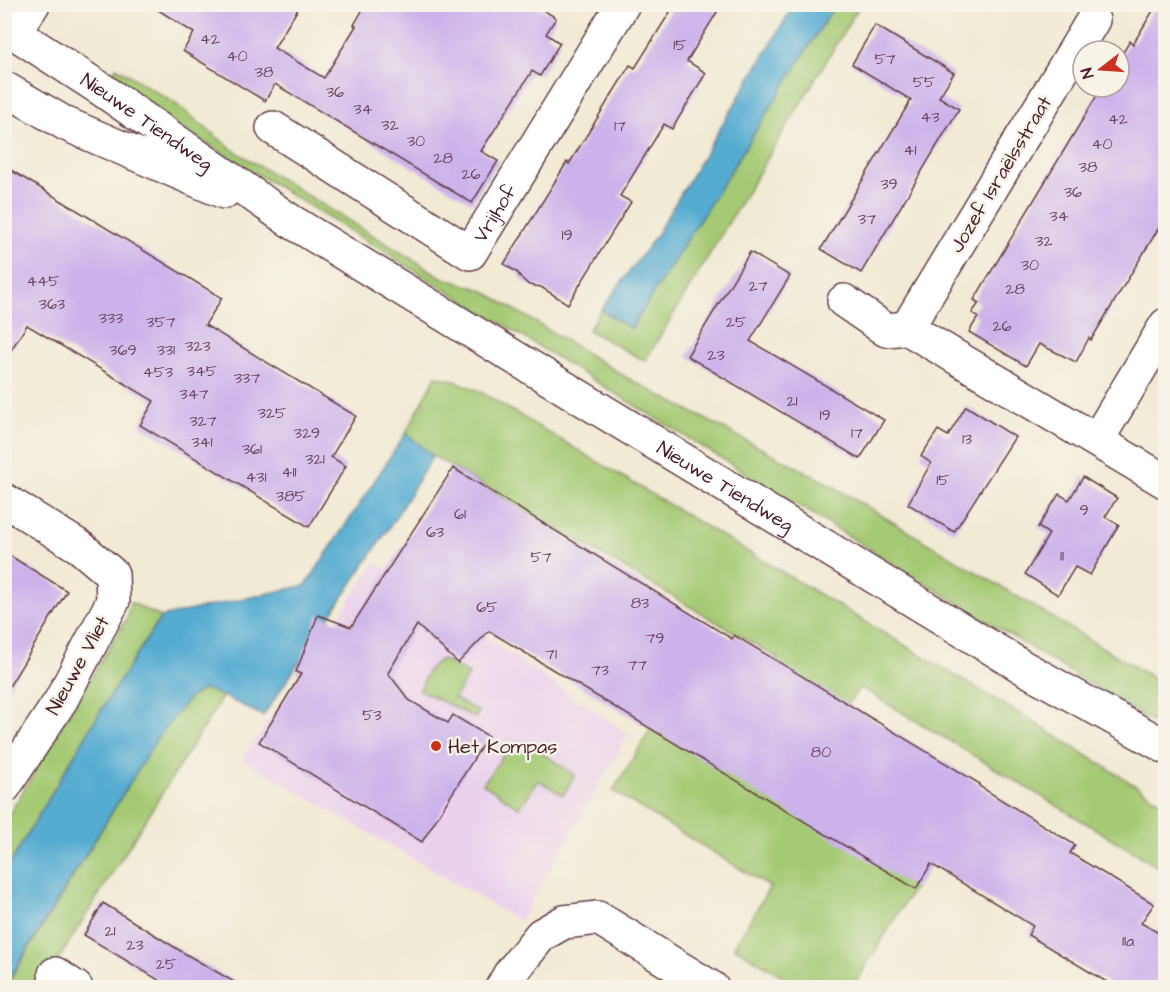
<svg xmlns="http://www.w3.org/2000/svg" width="1170" height="992" font-family="'Architects Daughter',sans-serif">
  <rect width="100%" height="100%" fill="#f7f3e8"/>
  <filter id="ink" filterUnits="userSpaceOnUse"><feTurbulence type="fractalNoise" baseFrequency=".0167" numOctaves="2"/><feDisplacementMap in="SourceGraphic" scale="12" xChannelSelector="R" yChannelSelector="G"/><feConvolveMatrix kernelMatrix="1 2 1 2 8 2 1 2 1" color-interpolation-filters="sRGB"/></filter>
  <filter id="wash" filterUnits="userSpaceOnUse"><feTurbulence type="fractalNoise" baseFrequency=".008" numOctaves="4" result="noise"/><feDisplacementMap in="SourceGraphic" scale="24" xChannelSelector="R" yChannelSelector="G"/><feGaussianBlur stdDeviation="1.35" result="paint"/><feColorMatrix in="noise" values="0 0 0 0 0 0 0 0 0 0 0 0 0 0 0 0 0 1.4 0 .05"/><feComposite in="paint" operator="in"/></filter>
  <g filter="url(#wash)">
    <rect width="100%" height="100%" fill="#f1ead4"/>
    <!-- built -->
    <polygon fill="#ebd1ec" points="376,562 628,734 520,921 242,759"/>
    <!-- green -->
    <g fill="#a5ca74" stroke="#787450" stroke-width="1.5">
      <polygon points="835,5 860,5 645,361 588,330 601,310 631,329"/>
      <polygon points="116,67 176,104 233,150 443,278 482,290 629,379 829,484 1165,685 1165,730 107,82"/>
      <polygon points="436,376 455,381 479,391 1028,719 1165,804 1165,871 860,687 844,709 770,673 778,658 433,456 406,433"/>
      <polygon points="130,602 161,617 106,702 5,872 5,821 127,618"/>
      <polygon points="441,659 469,674 454,698 479,712 475,718 420,690 428,670"/>
      <polygon points="204,689 223,696 41,987 5,988 158,737 190,697"/>
      <polygon points="654,724 916,884 853,987 801,987 734,947 770,887 613,791"/>
      <polygon points="519,742 533,747 575,775 563,795 538,780 520,808 483,784 509,747"/>
    </g>
    <!-- water -->
    <g fill="#54acd1" stroke="#4f667e" stroke-width="1.5">
      <polygon points="794,5 835,5 631,329 601,310 655,237"/>
      <polygon points="406,433 433,456 389,528 263,716 223,696 204,689 190,697 158,737 5,986 5,872 106,702 161,617 306,585"/>
    </g>
    <g id="blocks">
      <!-- building -->
      <g fill="#ccb2eb">
        <polygon points="149,4 301,4 274,48 324,78 356,26 354,25 366,4 534,4 556,18 546,34 560,43 540,76 532,71 481,151 498,161 472,203 275,84 265,101 183,51 194,33"/>
        <polygon points="675,4 722,4 687,61 706,73 672,129 664,124 620,196 631,202 568,304 541,287 529,285 521,278 518,273 504,264 567,162 569,164 630,65 635,68"/>
        <polygon points="1157,4 1166,4 1166,216 1091,340 1089,338 1076,362 1039,344 1026,366 969,332 978,317 972,313 979,303 974,300 1102,87 1119,87 1119,59 1130,41 1133,44"/>
        <polygon points="875,25 954,73 939,97 959,109 861,273 821,249 911,100 852,64"/>
        <polygon points="4,166 222,298 205,325 356,416 331,457 346,466 309,527 140,425 154,401 27,325 4,361"/>
        <polygon points="750,252 790,276 750,341 884,420 860,459 687,356"/>
        <polygon points="966,406 1015,437 954,532 908,504 931,463 921,456 938,430 948,436"/>
        <polygon points="453,468 732,639 734,635 980,784 979,786 1075,845 1070,853 1154,904 1141,923 1166,937 1166,987 1115,987 1028,935 1033,926 931,864 916,889 489,631 458,663 417,625 388,673 409,700 448,723 453,715 488,736 422,842 259,742 301,674 296,672 318,615 351,627"/>
        <polygon points="1083,477 1117,498 1105,517 1119,525 1090,575 1075,567 1058,595 1025,574 1049,534 1038,527 1059,494 1069,500"/>
        <polygon points="4,552 67,591 4,695"/>
        <polygon points="103,903 184,953 243,987 170,987 84,935"/>
      </g>
    </g>
  </g>
  <g filter="url(#ink)">
    <use href="#blocks" fill-opacity="0" stroke="#633d44" stroke-width="1.5"/>
    <g fill="none" stroke-linecap="round" stroke-linejoin="round">
      <!-- street casing -->
      <g stroke="#633d44" stroke-width="36">
        <g id="street">
          <polyline points="1093,20 907,328 1166,482"/>
          <path id="s1" d="M273 128 470 253 623 4"/>
          <polyline points="844,301 886,330 907,328"/>
          <polyline points="1097,440 1166,325"/>
          <polyline points="4,500 80,547 112,574 113,601 61,700 4,787"/>
          <polyline points="55,974 76,988"/>
          <polyline points="502,988 510,974 541,935 564,922 598,918 712,988"/>
        </g>
      </g>
      <!-- secondary casing -->
      <g stroke="#633d44" stroke-width="36">
        <g id="secondary">
          <path id="s2" d="M4 26 104 91 289 220 1026 669 1166 747"/>
          <polyline points="15,32 33,4"/>
          <polyline points="4,88 66,124 224,192"/>
        </g>
      </g>
      <!-- street -->
      <use href="#street" stroke="#fff" stroke-width="33"/>
      <!-- secondary -->
      <use href="#secondary" stroke="#fff" stroke-width="33"/>
    </g>
  </g>
  <!-- markers -->
  <circle fill="#c8321e" stroke="#f7f3e8" stroke-width="2" cx="436" cy="746" r="6"/>
  <g text-anchor="middle" stroke-width="5" stroke-linejoin="round" paint-order="stroke">
    <!-- number labels -->
    <g font-size="16" fill="#6a445b">
      <text x="210" y="44">42</text>
      <text x="680" y="50">15</text>
      <text x="237" y="61">40</text>
      <text x="885" y="64">57</text>
      <text x="264" y="77">38</text>
      <text x="924" y="87">55</text>
      <text x="335" y="97">36</text>
      <text x="363" y="114">34</text>
      <text x="930" y="122">43</text>
      <text x="1118" y="124">42</text>
      <text x="390" y="130">32</text>
      <text x="620" y="131">17</text>
      <text x="416" y="146">30</text>
      <text x="1102" y="149">40</text>
      <text x="910" y="155">41</text>
      <text x="443" y="163">28</text>
      <text x="1088" y="172">38</text>
      <text x="471" y="179">26</text>
      <text x="889" y="189">39</text>
      <text x="1073" y="197">36</text>
      <text x="1059" y="221">34</text>
      <text x="867" y="224">37</text>
      <text x="567" y="240">19</text>
      <text x="1044" y="246">32</text>
      <text x="1030" y="270">30</text>
      <text x="43" y="286">445</text>
      <text x="758" y="291">27</text>
      <text x="1015" y="294">28</text>
      <text x="52" y="309">363</text>
      <text x="111" y="323">333</text>
      <text x="161" y="327">357</text>
      <text x="736" y="327">25</text>
      <text x="1002" y="331">26</text>
      <text x="198" y="351">323</text>
      <text x="123" y="355">369</text>
      <text x="166" y="355">331</text>
      <text x="716" y="360">23</text>
      <text x="202" y="376">345</text>
      <text x="158" y="377">453</text>
      <text x="247" y="383">337</text>
      <text x="194" y="399">347</text>
      <text x="792" y="406">21</text>
      <text x="272" y="418">325</text>
      <text x="825" y="420">19</text>
      <text x="203" y="426">327</text>
      <text x="307" y="438">329</text>
      <text x="857" y="438">17</text>
      <text x="967" y="444">13</text>
      <text x="202" y="447">341</text>
      <text x="252" y="454">361</text>
      <text x="315" y="464">321</text>
      <text x="289" y="477">411</text>
      <text x="256" y="482">431</text>
      <text x="943" y="485">15</text>
      <text x="291" y="501">385</text>
      <text x="1084" y="515">9</text>
      <text x="460" y="519">61</text>
      <text x="435" y="537">63</text>
      <text x="1062" y="561">11</text>
      <text x="541" y="562">57</text>
      <text x="640" y="608">83</text>
      <text x="487" y="612">65</text>
      <text x="655" y="643">79</text>
      <text x="551" y="659">71</text>
      <text x="637" y="670">77</text>
      <text x="600" y="675">73</text>
      <text x="372" y="720">53</text>
      <text x="821" y="757">80</text>
      <text x="110" y="936">21</text>
      <text x="1128" y="946">11a</text>
      <text x="135" y="950">23</text>
      <text x="166" y="969">25</text>
    </g>
    <!-- street labels -->
    <g font-size="20" fill="#4a1f2b" stroke="#f7f3e8">
      <text dy="7" stroke="none"><textPath href="#s2" startOffset="172">Nieuwe Tiendweg</textPath></text>
      <text transform="translate(1000 174) rotate(-59)" y="7">Jozef Israëlsstraat</text>
      <text dy="7" stroke="none"><textPath href="#s1" startOffset="280">Vrijhof</textPath></text>
      <text dy="7" stroke="none"><textPath href="#s2" startOffset="856">Nieuwe Tiendweg</textPath></text>
      <text transform="translate(77 665) rotate(-61)" y="7">Nieuwe Vliet</text>
    </g>
    <!-- poi labels -->
    <g font-size="20" fill="#4a1f2b" stroke="#f7f3e8" text-anchor="start">
      <text x="448" y="753">Het Kompas</text>
    </g>
  </g>
  <!-- margin -->
  <rect width="1170" height="992" fill="none" stroke="#f7f3e8" stroke-width="24"/>
  <!-- north arrow -->
  <g transform="translate(1101 69) rotate(253)"><circle r="28" fill="#f7f3e8" stroke="#b29e9c" stroke-width="1.5"/>
  <path d="M0-4.5L10 22L0 15L-10 22Z" fill="#c8321e"/>
  <text y="-9" font-size="16" font-weight="bold" text-anchor="middle" fill="#4a1f2b">N</text>
  </g>
</svg>
